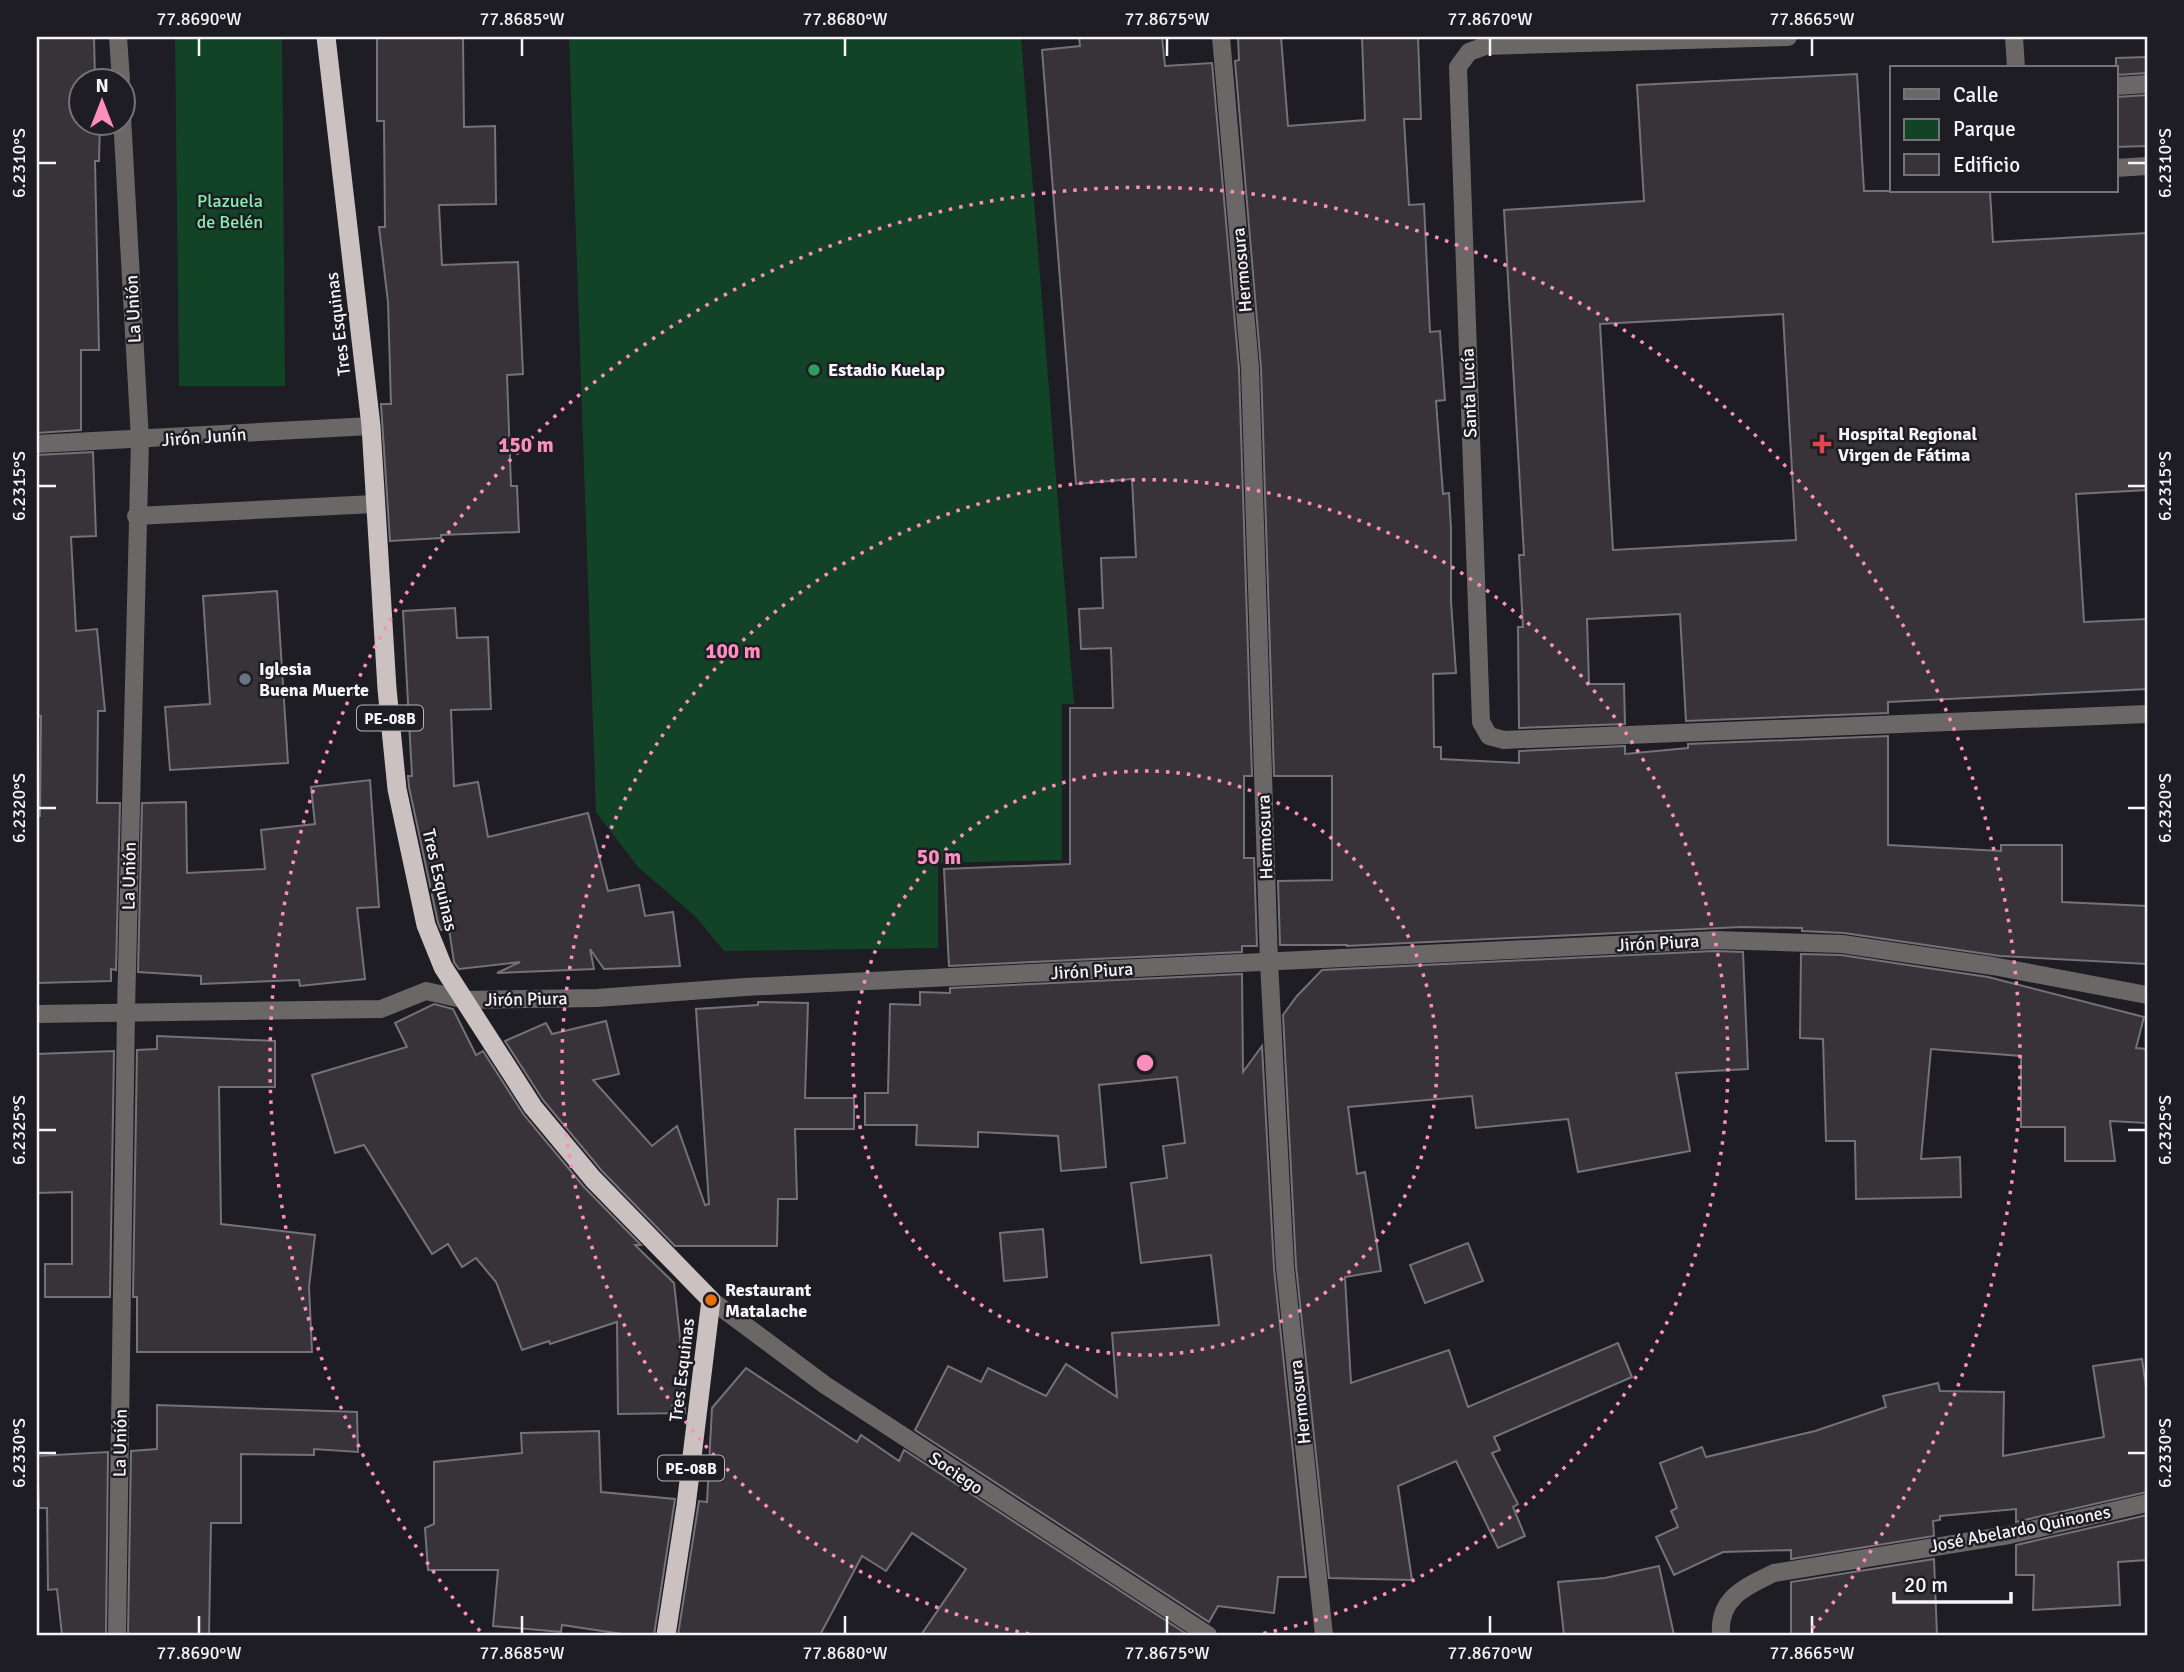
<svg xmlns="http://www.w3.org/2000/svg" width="2184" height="1672" font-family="Signika,sans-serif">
  <rect width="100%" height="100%" fill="#1d1d23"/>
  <!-- green -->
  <g fill="#134327">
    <polygon points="175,37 282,37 285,386 179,386"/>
    <polygon points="569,37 1021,37 1074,704 1062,704 1062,860 938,863 938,948 724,951 695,916 638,867 596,812"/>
  </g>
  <!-- building -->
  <g fill="#373339" stroke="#757178" stroke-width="2" fill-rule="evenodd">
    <polygon points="37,37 94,37 95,80 80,80 80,122 100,122 99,161 95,161 99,350 81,350 81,430 37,433"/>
    <polygon points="377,37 463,37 464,127 495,126 496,204 439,205 442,265 518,262 523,374 507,375 511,486 517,486 519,532 441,535 441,538 390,541 381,404 391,404 388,302 379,227 385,227 384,121 377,121"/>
    <polygon points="1079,37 1162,37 1165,66 1212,63 1239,369 1252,776 1244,776 1244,858 1254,858 1257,946 1242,946 1242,952 949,966 944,869 1070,864 1070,708 1113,708 1111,648 1081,649 1079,609 1103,608 1101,558 1136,557 1132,479 1076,484 1042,50 1080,46"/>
    <polygon points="1238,37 1281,37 1288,126 1365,120 1362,37 1418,37 1421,119 1404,119 1409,205 1424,204 1430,332 1440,331 1445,400 1436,401 1443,494 1449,493 1451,529 1451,601 1456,673 1433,674 1434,747 1441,747 1441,759 1519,763 1519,751 1625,746 1625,754 1688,748 1688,744 1888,736 1888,845 2001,851 2001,845 2062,845 2062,902 2147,906 2147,964 2000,956 1844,933 1802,931 1802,928 1741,927 1346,946 1348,945 1280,945 1278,881 1332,880 1332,776 1274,776 1261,368 1235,61 1239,60"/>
    <polygon points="2147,57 2147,73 2116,75 2116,58"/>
    <path d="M1857 74 1864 191H1990L1993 242 2147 233V490L2076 494 2084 622 2147 619V689L1888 702V713L1686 721 1680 614 1587 619 1589 684H1624L1625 724 1519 728 1518 627H1523L1519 555H1524L1504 210 1644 201 1637 85ZM1783 314 1796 540 1613 550 1600 324Z"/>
    <polygon points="2147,95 2147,146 2116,147 2116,97"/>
    <polygon points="93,452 96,536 71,537 76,631 97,629 105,711 98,711 97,803 120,803 116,970 111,969 111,981 37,983 37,816 40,816 41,716 37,717 37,455"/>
    <polygon points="277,591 288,763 170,770 165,707 210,704 203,596"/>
    <polygon points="455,608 457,638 488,637 491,709 451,710 454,786 478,782 488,837 588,813 608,891 639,885 645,916 673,912 680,966 604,969 590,949 594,969 497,973 520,962 459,969 454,962 449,929 441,930 438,923 409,787 408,776 412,776 403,611"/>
    <polygon points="370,780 379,907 357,908 365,979 300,986 299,980 201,984 201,976 138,972 142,803 186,802 187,873 265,869 261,830 315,824 311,787"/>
    <polygon points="1714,951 1743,952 1748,1069 1676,1073 1690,1151 1578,1172 1568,1119 1476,1128 1472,1096 1348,1107 1357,1174 1365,1172 1381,1271 1345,1277 1351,1383 1449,1350 1468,1407 1618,1343 1632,1377 1494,1437 1500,1450 1492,1453 1518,1504 1513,1507 1525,1536 1498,1548 1456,1461 1398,1486 1412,1580 1329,1578 1296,1266 1283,1015 1297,996 1322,970"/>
    <polygon points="1801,954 1841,955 1988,977 2144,1017 2136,1048 2147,1049 2147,1123 2110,1121 2115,1161 2065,1161 2065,1127 2021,1127 2021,1056 1931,1049 1921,1159 1960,1157 1961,1197 1856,1199 1855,1141 1826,1141 1823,1039 1800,1038"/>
    <polygon points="1242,974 1243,1072 1262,1046 1274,1268 1306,1577 1278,1577 1274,1613 1218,1606 1209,1622 915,1430 948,1366 981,1382 988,1368 1046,1396 1066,1364 1117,1397 1112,1333 1219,1325 1211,1255 1141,1263 1131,1183 1167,1178 1163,1146 1185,1143 1177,1077 1099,1085 1106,1167 1061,1171 1058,1136 978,1132 978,1147 916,1145 917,1125 865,1125 865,1093 888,1093 890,1004 920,1005 920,992 950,993 950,988"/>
    <polygon points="758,1002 808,1003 805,1098 854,1098 854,1129 795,1129 797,1199 778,1199 777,1246 675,1246 602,1171 543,1100 505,1041 546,1023 552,1034 606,1021 619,1074 593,1080 652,1146 677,1126 705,1205 709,1204 696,1009 758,1005"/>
    <polygon points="434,1004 453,1009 476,1055 483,1051 524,1115 584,1187 641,1245 635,1245 674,1283 681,1346 684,1346 685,1413 618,1414 617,1322 550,1344 549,1341 522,1350 496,1282 476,1258 462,1267 448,1244 432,1254 364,1145 335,1153 312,1075 407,1047 395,1023"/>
    <polygon points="157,1036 275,1041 275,1087 219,1087 221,1224 315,1235 309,1287 312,1352 137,1352 137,1297 133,1297 137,1050 157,1049"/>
    <polygon points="114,1051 110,1297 45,1297 45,1264 72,1264 72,1192 37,1193 37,1054"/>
    <polygon points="1043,1229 1047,1277 1004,1281 1000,1233"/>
    <polygon points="1468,1243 1483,1281 1425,1303 1410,1265"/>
    <polygon points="2142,1359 2147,1393 2147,1492 2016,1522 2016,1509 1940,1516 1940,1520 1933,1521 1934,1536 1791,1559 1791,1550 1723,1552 1674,1575 1656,1537 1678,1527 1671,1511 1677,1508 1660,1463 1702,1447 1706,1457 1815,1431 1886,1407 1883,1396 1938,1383 1940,1391 2004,1392 2003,1456 2104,1437 2093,1366"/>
    <polygon points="746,1368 857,1442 861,1435 899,1461 904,1450 1188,1635 921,1635 966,1569 912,1533 886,1571 862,1556 820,1635 678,1635 699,1501 707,1502 712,1408"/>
    <polygon points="157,1405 357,1412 358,1452 314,1449 314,1455 241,1454 241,1523 211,1523 209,1635 128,1635 131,1451 157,1449"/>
    <polygon points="599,1431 601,1492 675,1499 654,1635 629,1635 562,1625 561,1632 493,1626 498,1570 428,1570 425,1528 434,1524 434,1462 522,1453 521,1433"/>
    <polygon points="108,1452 106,1635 62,1635 57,1589 48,1590 47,1508 39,1508 37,1456"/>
    <polygon points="2147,1515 2147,1560 2118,1562 2120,1605 2033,1610 2034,1575 2016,1575 2016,1545"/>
    <polygon points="1934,1559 1937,1635 1791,1635 1791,1582"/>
    <polygon points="1659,1566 1674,1635 1564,1635 1558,1582 1605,1578"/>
  </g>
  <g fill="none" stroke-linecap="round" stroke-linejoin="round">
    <!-- service -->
    <g stroke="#6b6766" stroke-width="18">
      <polyline points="2014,37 2016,68"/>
      <polyline points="2116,86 2147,84"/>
      <polyline points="2116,168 2147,166"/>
    </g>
    <!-- minor -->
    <g stroke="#6b6766" stroke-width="18">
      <polyline points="118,37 121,80"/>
      <polyline points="1221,37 1250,368 1269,962 1285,1267 1324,1635"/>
      <polyline points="1788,37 1485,46 1469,52 1458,67 1481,722 1489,736 1504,740 2147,714"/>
      <polyline points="37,444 371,426"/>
      <polyline points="136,516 374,504"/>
      <polyline points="37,1014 381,1009 426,991 466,1000 597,998 745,987 1714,940 1842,944 1993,966 2147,995"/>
      <polyline points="711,1300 825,1385 1208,1635"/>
      <polyline points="117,1635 126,1010 140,440 122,117"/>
      <path d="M1721 1635C1718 1598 1745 1587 1774 1573L2009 1535 2147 1503"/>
    </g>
    <!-- trunk -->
    <polyline stroke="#cac1c0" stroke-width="19" points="326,37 371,426 387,689 397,789 426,925 443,967 533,1107 593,1179 711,1300 686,1506 666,1635"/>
  </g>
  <!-- ticks -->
  <path fill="none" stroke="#f4f4f9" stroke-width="2.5" d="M199 38V56M522 38V56M845 38V56M1167 38V56M1490 38V56M1812 38V56M38 163H56M2128 163H2146M38 486H56M2128 486H2146M38 808H56M2128 808H2146M38 1130H56M2128 1130H2146M38 1453H56M2128 1453H2146M199 1616V1634M522 1616V1634M845 1616V1634M1167 1616V1634M1490 1616V1634M1812 1616V1634"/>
  <!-- distance rings -->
  <g fill="none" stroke="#fd8ebe" stroke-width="3.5" stroke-dasharray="3.5 7">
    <circle cx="1145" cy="1063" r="292"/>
    <path d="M1029 1634A583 583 0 1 1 1261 1634"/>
    <path d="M480 1631A875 875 0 1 1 1810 1631"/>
  </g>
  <!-- markers -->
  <circle fill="#2e9e5b" stroke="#1d1d23" stroke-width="2.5" cx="814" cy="370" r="7"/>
  <path fill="#e0444e" stroke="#1d1d23" stroke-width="2.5" d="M1818.5 433.5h7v7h7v7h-7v7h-7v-7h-7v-7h7z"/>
  <circle fill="#6b7280" stroke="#1d1d23" stroke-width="2.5" cx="245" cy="679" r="7"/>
  <circle fill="#e8710a" stroke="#1d1d23" stroke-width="2.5" cx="711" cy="1300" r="7"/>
  <g text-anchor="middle" stroke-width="5" stroke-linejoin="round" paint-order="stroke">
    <!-- shield labels -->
    <g fill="#1d1d23" stroke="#b4b4b9" stroke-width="2">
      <rect x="357" y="705.5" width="66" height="25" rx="5"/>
      <rect x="658" y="1455.5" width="66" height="25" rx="5"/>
    </g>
    <g font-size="16" font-weight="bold" fill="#f4f4f9">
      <text x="390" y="724">PE-08B</text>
      <text x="691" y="1474">PE-08B</text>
    </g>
    <!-- park labels -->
    <g font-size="18" fill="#85efab" stroke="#1d1d23">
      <text x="230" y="207">Plazuela<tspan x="230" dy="21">de Belén</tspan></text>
    </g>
    <!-- street labels -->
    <g font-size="18" fill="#f4f4f9" stroke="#1d1d23">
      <text transform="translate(1242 270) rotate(-95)" y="6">Hermosura</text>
      <text transform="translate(133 309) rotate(-93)" y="6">La Unión</text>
      <text transform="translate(338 324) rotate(-97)" y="6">Tres Esquinas</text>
      <text transform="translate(1469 393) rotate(-92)" y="6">Santa Lucía</text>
      <text transform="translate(204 437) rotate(-4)" y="6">Jirón Junín</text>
      <text transform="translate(1265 837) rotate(-92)" y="6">Hermosura</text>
      <text transform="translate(129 876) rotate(-89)" y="6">La Unión</text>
      <text transform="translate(440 880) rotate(77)" y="6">Tres Esquinas</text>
      <text transform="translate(1658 943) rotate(-3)" y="6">Jirón Piura</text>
      <text transform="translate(1092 971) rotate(-3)" y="6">Jirón Piura</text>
      <text transform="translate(526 999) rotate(-1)" y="6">Jirón Piura</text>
      <text transform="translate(682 1370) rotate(-83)" y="6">Tres Esquinas</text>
      <text transform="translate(1300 1402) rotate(-96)" y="6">Hermosura</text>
      <text transform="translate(120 1443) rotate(-89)" y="6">La Unión</text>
      <text transform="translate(956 1473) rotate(34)" y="6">Sociego</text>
      <text transform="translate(2020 1529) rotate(-11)" y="6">José Abelardo Quinones</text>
    </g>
    <!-- poi labels -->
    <g font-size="18" font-weight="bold" fill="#f4f4f9" stroke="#1d1d23" text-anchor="start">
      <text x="828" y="376">Estadio Kuelap</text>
      <text x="1838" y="440">Hospital Regional<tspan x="1838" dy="21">Virgen de Fátima</tspan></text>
      <text x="259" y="675">Iglesia<tspan x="259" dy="21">Buena Muerte</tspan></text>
      <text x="725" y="1296">Restaurant<tspan x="725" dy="21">Matalache</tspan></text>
    </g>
  </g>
  <circle cx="1145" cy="1063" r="10" fill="#fd8ebe" stroke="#1d1d23" stroke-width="3.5"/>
  <g font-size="21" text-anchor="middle" font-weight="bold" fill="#fd8ebe" stroke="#1d1d23" stroke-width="5" stroke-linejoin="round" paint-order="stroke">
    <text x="526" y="452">150 m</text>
    <text x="733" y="658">100 m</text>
    <text x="939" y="864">50 m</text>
  </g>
  <!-- border -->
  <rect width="2184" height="1672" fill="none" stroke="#1d1d23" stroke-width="77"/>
  <!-- legend -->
  <rect x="1890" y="66" width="228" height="126" fill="#1d1d23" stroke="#737379" stroke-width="2"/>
  <rect x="1904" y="89" width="35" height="10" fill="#6b6766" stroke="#737379" stroke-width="2"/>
  <text x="1953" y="102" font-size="21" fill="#f4f4f9">Calle</text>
  <rect x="1904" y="119" width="35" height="21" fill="#134327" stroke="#737379" stroke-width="2"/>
  <text x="1953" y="136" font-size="21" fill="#f4f4f9">Parque</text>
  <rect x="1904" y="154" width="35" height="21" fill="#373339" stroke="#737379" stroke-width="2"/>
  <text x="1953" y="172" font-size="21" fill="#f4f4f9">Edificio</text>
  <!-- north arrow -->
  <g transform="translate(102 102)"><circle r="33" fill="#1d1d23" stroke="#737379" stroke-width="2"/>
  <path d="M0-5L12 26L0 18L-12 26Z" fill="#fd8ebe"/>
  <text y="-10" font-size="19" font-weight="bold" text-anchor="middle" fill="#f4f4f9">N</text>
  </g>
  <!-- scale -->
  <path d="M1894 1592v10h117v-10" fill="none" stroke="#f4f4f9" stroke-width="3.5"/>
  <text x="1904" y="1592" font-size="21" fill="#f4f4f9" stroke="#1d1d23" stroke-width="5" paint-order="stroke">20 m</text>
  <rect x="38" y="38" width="2108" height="1596" fill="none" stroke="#f4f4f9" stroke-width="2.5"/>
  <g font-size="18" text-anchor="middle" fill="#f4f4f9">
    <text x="199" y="25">77.8690°W</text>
    <text x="522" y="25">77.8685°W</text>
    <text x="845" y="25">77.8680°W</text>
    <text x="1167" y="25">77.8675°W</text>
    <text x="1490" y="25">77.8670°W</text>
    <text x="1812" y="25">77.8665°W</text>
    <text transform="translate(19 163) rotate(-90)" y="6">6.2310°S</text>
    <text transform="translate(2165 163) rotate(-90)" y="6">6.2310°S</text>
    <text transform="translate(19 486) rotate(-90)" y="6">6.2315°S</text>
    <text transform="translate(2165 486) rotate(-90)" y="6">6.2315°S</text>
    <text transform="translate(19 808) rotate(-90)" y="6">6.2320°S</text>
    <text transform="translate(2165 808) rotate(-90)" y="6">6.2320°S</text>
    <text transform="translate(19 1130) rotate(-90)" y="6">6.2325°S</text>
    <text transform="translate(2165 1130) rotate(-90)" y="6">6.2325°S</text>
    <text transform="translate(19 1453) rotate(-90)" y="6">6.2330°S</text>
    <text transform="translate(2165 1453) rotate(-90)" y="6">6.2330°S</text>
    <text x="199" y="1659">77.8690°W</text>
    <text x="522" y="1659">77.8685°W</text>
    <text x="845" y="1659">77.8680°W</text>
    <text x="1167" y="1659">77.8675°W</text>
    <text x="1490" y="1659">77.8670°W</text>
    <text x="1812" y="1659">77.8665°W</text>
  </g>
</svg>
